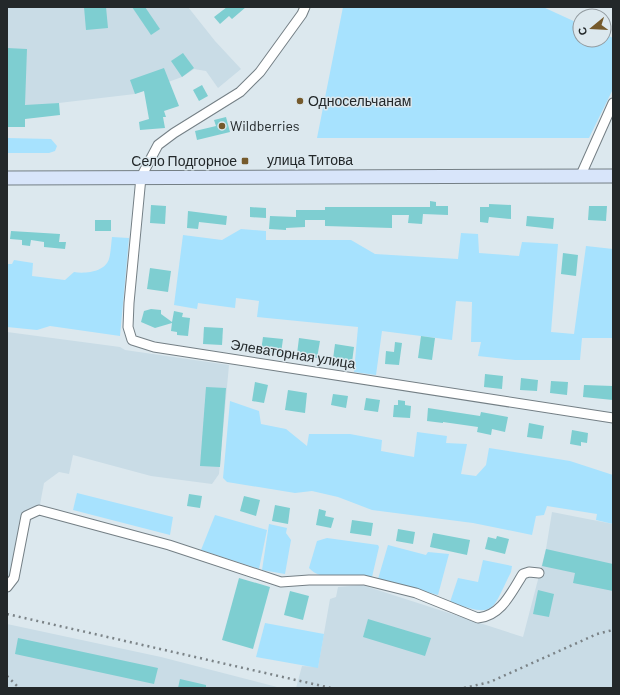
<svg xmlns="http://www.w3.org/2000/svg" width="620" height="695" font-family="Barlow,sans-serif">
  <rect width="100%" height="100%" fill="#dce8ee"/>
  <!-- built -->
  <g fill="#c9dce6">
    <polygon points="7,7 188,7 215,41 241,69 218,88 206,71 194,69 182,77 135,94 25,107 25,127 7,127"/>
    <polygon points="7,332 120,347 125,350 229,365 219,474 212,484 151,476 73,455 69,474 59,472 44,483 39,510 26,516 7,587"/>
    <polygon points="552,512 613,524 613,688 296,688 302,666 318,667 330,599 336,597 338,587 362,585 523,637 546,549"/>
    <polygon points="7,624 161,657 281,688 7,688"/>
  </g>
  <!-- green -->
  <g fill="#a7e2fe">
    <polygon points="343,7 543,7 580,24 580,40 604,40 604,34 613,38 613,89 589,138 317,138"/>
    <polygon points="7,138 51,139 57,146 55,151 49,153 7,153"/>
    <polygon points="241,229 266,231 266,240 351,240 375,254 458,259 461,233 478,234 479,253 519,256 522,242 558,244 551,332 574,334 586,246 613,249 613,338 582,338 580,360 515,360 478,356 481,342 471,342 472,302 456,301 452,340 382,331 376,375 354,372 358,327 257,317 259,301 236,298 235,308 198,303 197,309 174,305 183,235 222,240"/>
    <path d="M112 237 129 238 120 336 50 326 37 330 7 327V264H12L14 260 33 263 32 276 65 280 74 272C85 274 105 272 109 259 111 252 111 244 112 237Z"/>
    <polygon points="230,401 259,411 261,424 286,429 307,446 309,434 350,434 382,440 381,451 414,457 417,432 447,436 446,443 467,444 461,474 476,476 486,465 489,448 570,461 613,475 613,524 596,520 597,514 547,506 544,515 536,516 532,535 473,523 372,510 338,497 312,491 295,493 227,482 223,478"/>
    <polygon points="77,493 173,517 170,535 73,510"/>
    <polygon points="215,515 267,530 259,569 201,550"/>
    <polygon points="269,524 287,528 286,533 291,540 285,574 262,570"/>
    <path d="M327 538 378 545 379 547 372 577C353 574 323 584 309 568L317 541Z"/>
    <polygon points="388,545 426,555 428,552 449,554 438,595 378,579"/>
    <path d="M483 560 512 566 511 572C491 612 496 618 450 602L458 578 478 582Z"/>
    <polygon points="265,623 324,634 318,668 256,657"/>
  </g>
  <!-- building -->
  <g fill="#7eced1">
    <polygon points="84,7 106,7 108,28 86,30"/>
    <polygon points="132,7 145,7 160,29 151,35"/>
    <polygon points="227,7 246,7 232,19 229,16 220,24 214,17"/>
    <polygon points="7,48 27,49 25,105 59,103 60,115 25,119 25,127 7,127"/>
    <polygon points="183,53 194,68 182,77 171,61"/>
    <polygon points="164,68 179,106 164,111 166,117 163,117 165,128 140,130 139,122 149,119 144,91 135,94 130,80"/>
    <polygon points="202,85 208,96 199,101 193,90"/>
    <polygon points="226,117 230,132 197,140 195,131 216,126 214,120"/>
    <polygon points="430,201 436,202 436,206 448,206 448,215 423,214 422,224 408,223 409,215 392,215 392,228 325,226 325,220 305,220 305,227 286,228 286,230 269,229 270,216 296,217 296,210 325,210 325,207 430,207"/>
    <polygon points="489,204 511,205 511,219 489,217 488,223 480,222 480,207 489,207"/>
    <polygon points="151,205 166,206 165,224 150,223"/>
    <polygon points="589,206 607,206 606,221 588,220"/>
    <polygon points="250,207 266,208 266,218 250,217"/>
    <polygon points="188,211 227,216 226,225 199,222 198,229 187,228"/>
    <polygon points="527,216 554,218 553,229 526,226"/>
    <rect x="95" y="220" width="16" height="11"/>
    <polygon points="11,231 60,234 59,242 66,242 65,249 44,247 44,242 31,240 30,246 22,245 22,240 10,239"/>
    <polygon points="563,253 578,255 576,276 561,274"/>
    <polygon points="150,268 171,271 168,292 147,289"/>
    <polygon points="151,309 161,310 161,314 172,322 174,311 183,313 182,317 190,318 188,336 177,335 177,332 171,331 172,323 155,328 141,322 144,311"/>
    <polygon points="204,327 223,328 222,345 203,344"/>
    <polygon points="421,336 435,338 432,360 418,358"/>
    <polygon points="263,337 283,339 281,353 261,351"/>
    <polygon points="299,338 320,341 317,358 297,354"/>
    <polygon points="395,342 402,343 399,365 385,364 386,351 394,352"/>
    <polygon points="335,344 354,347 352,362 333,359"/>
    <polygon points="485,374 503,376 502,389 484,387"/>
    <polygon points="521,378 538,380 537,391 520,390"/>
    <polygon points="551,381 568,382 567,395 550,393"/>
    <polygon points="255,382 268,385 264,403 252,401"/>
    <polygon points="584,385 613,386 613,400 583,397"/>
    <polygon points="206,387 226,388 220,467 200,466"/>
    <polygon points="288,390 307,393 305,413 285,410"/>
    <polygon points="333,394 348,396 346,408 331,405"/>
    <polygon points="366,398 380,400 378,412 364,410"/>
    <polygon points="398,400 405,401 405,405 411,406 410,418 393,417 394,405 398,405"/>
    <polygon points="428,408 480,416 481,412 508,417 505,432 492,429 491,435 477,432 478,427 443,422 443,423 427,421"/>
    <polygon points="529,423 544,426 542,439 527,437"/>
    <polygon points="572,430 588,433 587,443 581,442 581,446 570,444"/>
    <polygon points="189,494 202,496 200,508 187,506"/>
    <polygon points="244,496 260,500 256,516 240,511"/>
    <polygon points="275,505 290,508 288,524 272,521"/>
    <polygon points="319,509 326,511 325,516 334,518 331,528 316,525"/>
    <polygon points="352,520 373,523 371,536 350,533"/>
    <polygon points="398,529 415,532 413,544 396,541"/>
    <polygon points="433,533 470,540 467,555 430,547"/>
    <polygon points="497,536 509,539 505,554 485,549 488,537 496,539"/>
    <polygon points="546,549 613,564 613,591 573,583 575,573 542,566"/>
    <polygon points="239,578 270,587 253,649 222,640"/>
    <polygon points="538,590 554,594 549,617 533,614"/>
    <polygon points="290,591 309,596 303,620 284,615"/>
    <polygon points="368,619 431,638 425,656 363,637"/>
    <polygon points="18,638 158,668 154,684 15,654"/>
    <polygon points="180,679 206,685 206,688 178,688"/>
  </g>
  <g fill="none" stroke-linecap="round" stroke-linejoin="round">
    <!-- street casing -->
    <g stroke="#747f85" stroke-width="11">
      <g id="street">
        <polyline points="305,7 302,14 260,72 240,92 174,133 158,145 141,177 129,303 128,327 132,340 154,347 613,418"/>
        <polyline points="580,177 613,103"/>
        <path d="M7 587 14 578 26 516 39 510 169 545 281 582 309 580H364L416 593 478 618C501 616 511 593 523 574L529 572 539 573"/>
      </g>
    </g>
    <!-- secondary casing -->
    <g stroke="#747f85" stroke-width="15">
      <polyline id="secondary" points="7,178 613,176"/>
    </g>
    <!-- street -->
    <use href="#street" stroke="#fff" stroke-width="9"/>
    <!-- secondary -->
    <use href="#secondary" stroke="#d8e5fa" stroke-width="13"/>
    <!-- rail -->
    <g stroke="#7b8387" stroke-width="2.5" stroke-dasharray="2 4" stroke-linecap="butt">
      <polyline points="7,614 331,688"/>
      <polyline points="7,676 19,688"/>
      <polyline points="464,688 490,682 597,634 613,630"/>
    </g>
  </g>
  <!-- markers -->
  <g fill="#755a2c" stroke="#dce8ee" stroke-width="1.5">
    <circle cx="300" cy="101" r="4"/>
    <circle cx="222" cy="126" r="4"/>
    <rect x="241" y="157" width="8" height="8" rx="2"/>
  </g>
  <g text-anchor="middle" stroke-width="3" stroke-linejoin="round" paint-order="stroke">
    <!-- poi labels -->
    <g font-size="14" fill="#23282a" stroke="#dce8ee" text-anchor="start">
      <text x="308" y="106">Односельчанам</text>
      <text x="230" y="131">Wildberries</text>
      <text x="237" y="166" text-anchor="end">Село Подгорное</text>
    </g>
    <!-- street labels -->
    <g font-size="14" fill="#23282a" stroke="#dce8ee">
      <text x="310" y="165">улица Титова</text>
      <text transform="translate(293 354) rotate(9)" y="5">Элеваторная улица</text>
    </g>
  </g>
  <!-- border -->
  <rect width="620" height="695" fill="none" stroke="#23282a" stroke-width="16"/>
  <!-- north arrow -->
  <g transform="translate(592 28) rotate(252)"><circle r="19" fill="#dce8ee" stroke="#929ba0"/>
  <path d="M0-3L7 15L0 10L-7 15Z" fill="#755a2c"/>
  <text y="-6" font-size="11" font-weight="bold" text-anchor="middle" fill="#23282a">С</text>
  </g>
</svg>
